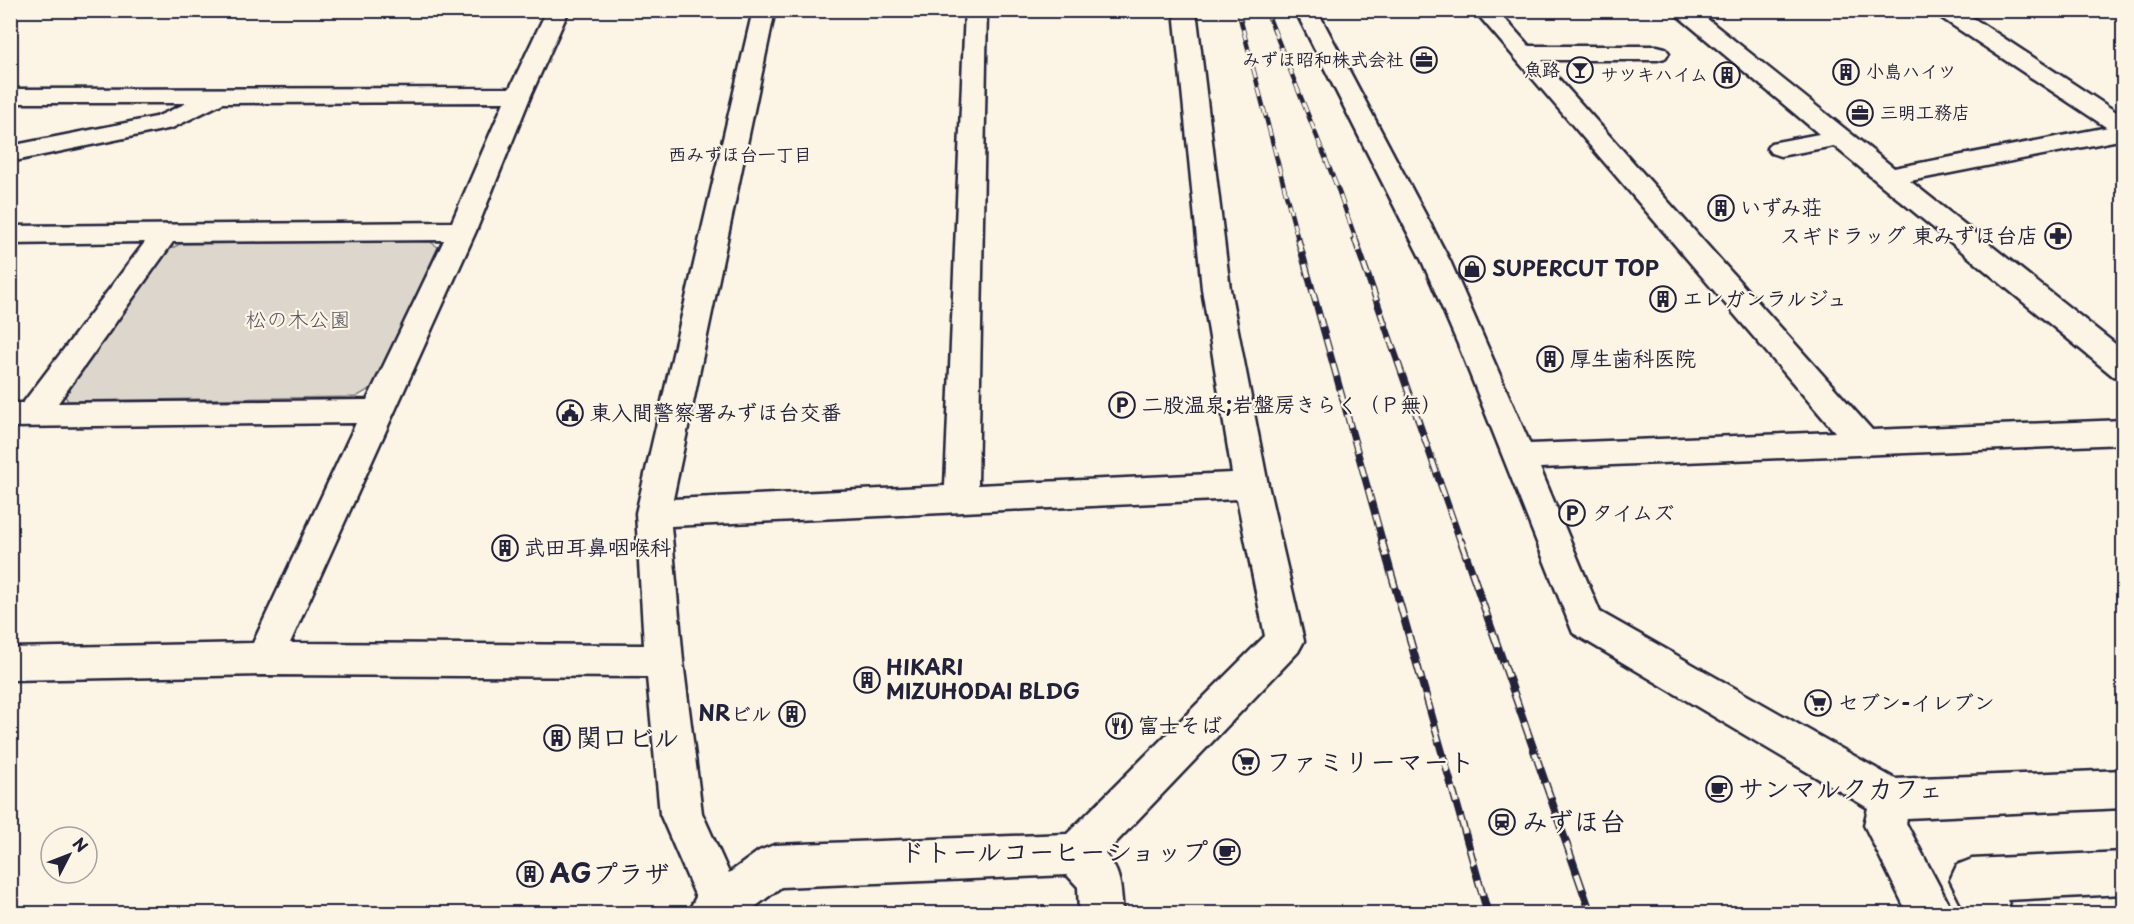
<svg xmlns="http://www.w3.org/2000/svg" width="2134" height="924" font-family="'Playpen Sans','Klee One',sans-serif">
  <rect width="100%" height="100%" fill="#fcf5e5"/>
  <filter id="ink" filterUnits="userSpaceOnUse"><feTurbulence type="fractalNoise" baseFrequency=".0167" numOctaves="2"/><feDisplacementMap in="SourceGraphic" scale="12" xChannelSelector="R" yChannelSelector="G"/><feConvolveMatrix kernelMatrix="1 2 1 2 8 2 1 2 1" color-interpolation-filters="sRGB"/></filter>
  <g filter="url(#ink)">
    <!-- green -->
    <polygon fill="#dcd6cc" stroke="#7f7c84" stroke-width="1.5" points="429,241 438,247 375,386 356,397 68,401 63,393 168,250 180,244"/>
    <g fill="none" stroke-linecap="round" stroke-linejoin="round">
      <!-- minor casing -->
      <g stroke="#22223b" stroke-width="5">
        <g id="minor">
          <path d="M547 10H569L531 95 476 231 290 643 644 645 636 513 753 10H775L673 499 945 486 965 10H987L978 485 1232 473 1202 289 1174 10H1196L1230 289 1268 485 1304 641 1298 652 1105 854C1122 872 1121 890 1123 914H1079L1078 887 1067 875 781 887 746 914H687L696 897 660 814 647 677 264 675 10 680V648L253 643 356 423 10 427V403H23L145 242 10 244V226L452 222 504 102 223 103 172 128 10 162V146L156 117 187 103H10V89L510 88ZM444 240 367 400 58 403 173 242ZM1237 499 1265 636 1067 834 774 845 759 851 729 873 702 813 683 661 671 526Z"/>
          <polygon points="1295,10 1317,10 1450,261 1530,444 1835,432 1474,10 1497,10 1529,46 1657,46 1665,48 1669,53 1665,58 1657,60 1542,60 1872,430 2124,420 2124,444 1540,468 1600,612 1895,779 2124,770 2124,808 1907,818 1906,823 1954,914 1908,914 1864,825 1868,808 1573,633 1460,349 1422,261"/>
          <polygon points="1671,10 1696,10 1894,168 2124,124 2124,139 1910,181 2124,351 2124,379 2113,376 1834,146 1780,156 1771,153 1767,148 1771,143 1819,134"/>
          <polygon points="2124,852 2124,894 2007,900 2013,914 1967,914 1950,880 1957,865 1972,859"/>
        </g>
      </g>
      <!-- major casing -->
      <g stroke="#22223b" stroke-width="5">
        <polygon id="major" points="1934,10 1961,10 2124,117 2124,135 2115,133 1937,15"/>
      </g>
      <!-- minor -->
      <use href="#minor" fill="#fcf5e5" fill-rule="evenodd"/>
      <!-- major -->
      <use href="#major" fill="#fcf5e5" fill-rule="evenodd"/>
      <!-- rail-far2 casing -->
      <g stroke="#22223b" stroke-width="4.5">
        <g id="rail-far2">
          <polyline points="1238,10 1298,240"/>
          <polyline points="1266,10 1339,192 1356,240"/>
        </g>
      </g>
      <!-- rail-far1 casing -->
      <g stroke="#22223b" stroke-width="7">
        <g id="rail-far1">
          <polyline points="1298,239 1383,543"/>
          <polyline points="1355,239 1461,543"/>
        </g>
      </g>
      <!-- rail casing -->
      <g stroke="#22223b" stroke-width="8">
        <g id="rail">
          <polyline points="1382,541 1488,914"/>
          <polyline points="1461,541 1591,914"/>
        </g>
      </g>
      <!-- rail-far2 -->
      <use href="#rail-far2" stroke="#fcf5e5" stroke-width="3" stroke-dasharray="10" stroke-linecap="butt"/>
      <!-- rail-far1 -->
      <use href="#rail-far1" stroke="#fcf5e5" stroke-width="4.5" stroke-dasharray="13" stroke-linecap="butt"/>
      <!-- rail -->
      <use href="#rail" stroke="#fcf5e5" stroke-width="5" stroke-dasharray="16" stroke-linecap="butt"/>
    </g>
  </g>
  <!-- icons -->
  <defs>
    <g id="office-ring" transform="scale(1.35)"><circle r="9.5" fill="#fcf5e5" stroke="#22223b" stroke-width="1.5"/><path d="M-6-3h4V-5.5h4V-3h4V5H-6ZM-1-4.5V-3h2v-1.5ZM-6 0V1H6V0Z" fill="#22223b"/></g>
    <g id="bar-ring" transform="scale(1.35)"><circle r="9.5" fill="#fcf5e5" stroke="#22223b" stroke-width="1.5"/><path d="M-6-5H6L.8 .8V4.5H3.5V6h-7V4.5H-.8V.8Z" fill="#22223b"/></g>
    <g id="building-ring" transform="scale(1.35)"><circle r="9.5" fill="#fcf5e5" stroke="#22223b" stroke-width="1.5"/><path d="M-4-6H4V6H1V3H-1V6H-4ZM-2.5-4.3h1.7v1.8h-1.7ZM.8-4.3h1.7v1.8H.8ZM-2.5-1h1.7V.8h-1.7ZM.8-1h1.7V.8H.8Z" fill="#22223b"/></g>
    <g id="pharmacy-ring" transform="scale(1.35)"><circle r="9.5" fill="#fcf5e5" stroke="#22223b" stroke-width="1.5"/><path d="M-2-6h4v4h4v4h-4v4h-4v-4h-4v-4h4Z" fill="#22223b"/></g>
    <g id="shop-ring" transform="scale(1.35)"><circle r="9.5" fill="#fcf5e5" stroke="#22223b" stroke-width="1.5"/><path d="M-5-2.5h2.3a2.7 3.5 0 0 1 5.4 0H5L5.5 6h-11ZM-1.5-2.5h3a1.5 2.3 0 0 0-3 0Z" fill="#22223b"/></g>
    <g id="parking-ring" transform="scale(1.35)"><circle r="9.5" fill="#fcf5e5" stroke="#22223b" stroke-width="1.5"/><path d="M-3.5-5.5H1a3.5 3.5 0 0 1 0 7H-1V5.5H-3.5ZM-1-3.4V-.6H.8a1.4 1.4 0 0 0 0-2.8Z" fill="#22223b"/></g>
    <g id="civic-ring" transform="scale(1.35)"><circle r="9.5" fill="#fcf5e5" stroke="#22223b" stroke-width="1.5"/><path d="M-.6-6.5H3V-4.5H.6V-3L4-1V1h2V6H-6V1h2V-1L-.6-3ZM-1.2 2.5V6h2.4V2.5Z" fill="#22223b"/></g>
    <g id="supermarket-ring" transform="scale(1.35)"><circle r="9.5" fill="#fcf5e5" stroke="#22223b" stroke-width="1.5"/><path d="M-6-5.5h2.5l.6 2H6L4.5 2H-2.5L-4.4-4H-6ZM-1.5 3.2a1.3 1.3 0 1 0 .1 0ZM3 3.2a1.3 1.3 0 1 0 .1 0Z" fill="#22223b"/></g>
    <g id="restaurant-ring" transform="scale(1.35)"><circle r="9.5" fill="#fcf5e5" stroke="#22223b" stroke-width="1.5"/><path d="M-5-6h1v4h1v-4h1v4h1v-4h1v5L-1.5 .5V6h-2V.5L-5-1ZM5-6V6H3V1.5H1.5Q1.5-4 5-6Z" fill="#22223b"/></g>
    <g id="cafe-ring" transform="scale(1.35)"><circle r="9.5" fill="#fcf5e5" stroke="#22223b" stroke-width="1.5"/><path d="M-5.5-4.5H6V0H3Q3 3.5 0 3.5H-2.5Q-5.5 3.5-5.5 0ZM3-3.2v2h1.7v-2ZM-6 4.5H4V6H-6Z" fill="#22223b"/></g>
    <g id="station-ring" transform="scale(1.35)"><circle r="9.5" fill="#fcf5e5" stroke="#22223b" stroke-width="1.5"/><path d="M-3-6H3Q5-6 5-4V2Q5 4 3 4L4.5 6H3L1.5 4h-3L-3 6H-4.5L-3 4Q-5 4-5 2V-4Q-5-6-3-6ZM-3.5-4v3h7v-3ZM-3.5 1v1.5H-2V1ZM2 1v1.5H3.5V1Z" fill="#22223b"/></g>
  </defs>
  <g fill-rule="evenodd">
    <use href="#office-ring" x="1424" y="60"/>
    <use href="#bar-ring" x="1580" y="70"/>
    <use href="#building-ring" x="1846" y="72"/>
    <use href="#building-ring" x="1727" y="75"/>
    <use href="#office-ring" x="1860" y="113"/>
    <use href="#building-ring" x="1721" y="208"/>
    <use href="#pharmacy-ring" x="2058" y="236"/>
    <use href="#shop-ring" x="1472" y="269"/>
    <use href="#building-ring" x="1663" y="299"/>
    <use href="#building-ring" x="1550" y="359"/>
    <use href="#parking-ring" x="1122" y="405"/>
    <use href="#civic-ring" x="570" y="413"/>
    <use href="#parking-ring" x="1572" y="513"/>
    <use href="#building-ring" x="505" y="548"/>
    <use href="#building-ring" x="867" y="680"/>
    <use href="#supermarket-ring" x="1818" y="703"/>
    <use href="#building-ring" x="792" y="714"/>
    <use href="#restaurant-ring" x="1119" y="726"/>
    <use href="#building-ring" x="557" y="738"/>
    <use href="#supermarket-ring" x="1246" y="762"/>
    <use href="#cafe-ring" x="1719" y="789"/>
    <use href="#station-ring" x="1502" y="822"/>
    <use href="#cafe-ring" x="1227" y="852"/>
    <use href="#building-ring" x="530" y="874"/>
  </g>
  <g text-anchor="middle" stroke-width="4.5" stroke-linejoin="round" paint-order="stroke">
    <!-- far-poi labels -->
    <g font-size="18" font-weight="bold" fill="#22223b" stroke="#fcf5e5" text-anchor="end">
      <text x="1404" y="66">みずほ昭和株式会社</text>
      <text x="1560" y="76">魚路</text>
      <text x="1866" y="78" text-anchor="start">小島ハイツ</text>
      <text x="1708" y="81">サツキハイム</text>
      <text x="1880" y="119" text-anchor="start">三明工務店</text>
    </g>
    <!-- far-neighbourhood labels -->
    <g font-size="18" font-weight="bold" fill="#22223b" stroke="#fcf5e5">
      <text x="740" y="161">西みずほ台一丁目</text>
    </g>
    <!-- poi labels -->
    <g font-size="21" font-weight="bold" fill="#22223b" stroke="#fcf5e5" text-anchor="start">
      <text x="1740" y="215">いずみ荘</text>
      <text x="2038" y="243" text-anchor="end">スギドラッグ 東みずほ台店</text>
      <text x="1492" y="276">SUPERCUT TOP</text>
      <text x="1682" y="306">エレガンラルジュ</text>
      <text x="1570" y="366">厚生歯科医院</text>
      <text x="1142" y="412">二股温泉;岩盤房きらく（Ｐ無）</text>
      <text x="590" y="420">東入間警察署みずほ台交番</text>
      <text x="1592" y="520">タイムズ</text>
      <text x="524" y="555">武田耳鼻咽喉科</text>
      <text x="886" y="675">HIKARI<tspan x="886" dy="24">MIZUHODAI BLDG</tspan></text>
      <text x="1838" y="710">セブン-イレブン</text>
      <text x="772" y="721" text-anchor="end">NRビル</text>
      <text x="1138" y="733">富士そば</text>
    </g>
    <!-- park labels -->
    <g font-size="21" fill="#504f5f" stroke="#fcf5e5">
      <text x="298" y="327">松の木公園</text>
    </g>
    <!-- near-poi labels -->
    <g font-size="26" font-weight="bold" fill="#22223b" stroke="#fcf5e5" text-anchor="start">
      <text x="576" y="747">関口ビル</text>
      <text x="1266" y="771">ファミリーマート</text>
      <text x="1738" y="798">サンマルクカフェ</text>
      <text x="1522" y="831">みずほ台</text>
      <text x="1208" y="861" text-anchor="end">ドトールコーヒーショップ</text>
      <text x="550" y="883">AGプラザ</text>
    </g>
  </g>
  <!-- margin -->
  <rect width="2134" height="924" fill="none" stroke="#fcf5e5" stroke-width="36"/>
  <rect x="18" y="18" width="2098" height="888" fill="none" stroke="#22223b" stroke-width="2" filter="url(#ink)"/>
  <!-- north arrow -->
  <g transform="translate(69 855) rotate(48)"><circle r="28" fill="#fcf5e5" stroke="#a5a1a1" stroke-width="1.5"/>
  <path d="M0-4.5L10 22L0 15L-10 22Z" fill="#22223b"/>
  <text y="-9" font-size="16" font-weight="bold" text-anchor="middle" fill="#22223b">N</text>
  </g>
</svg>
